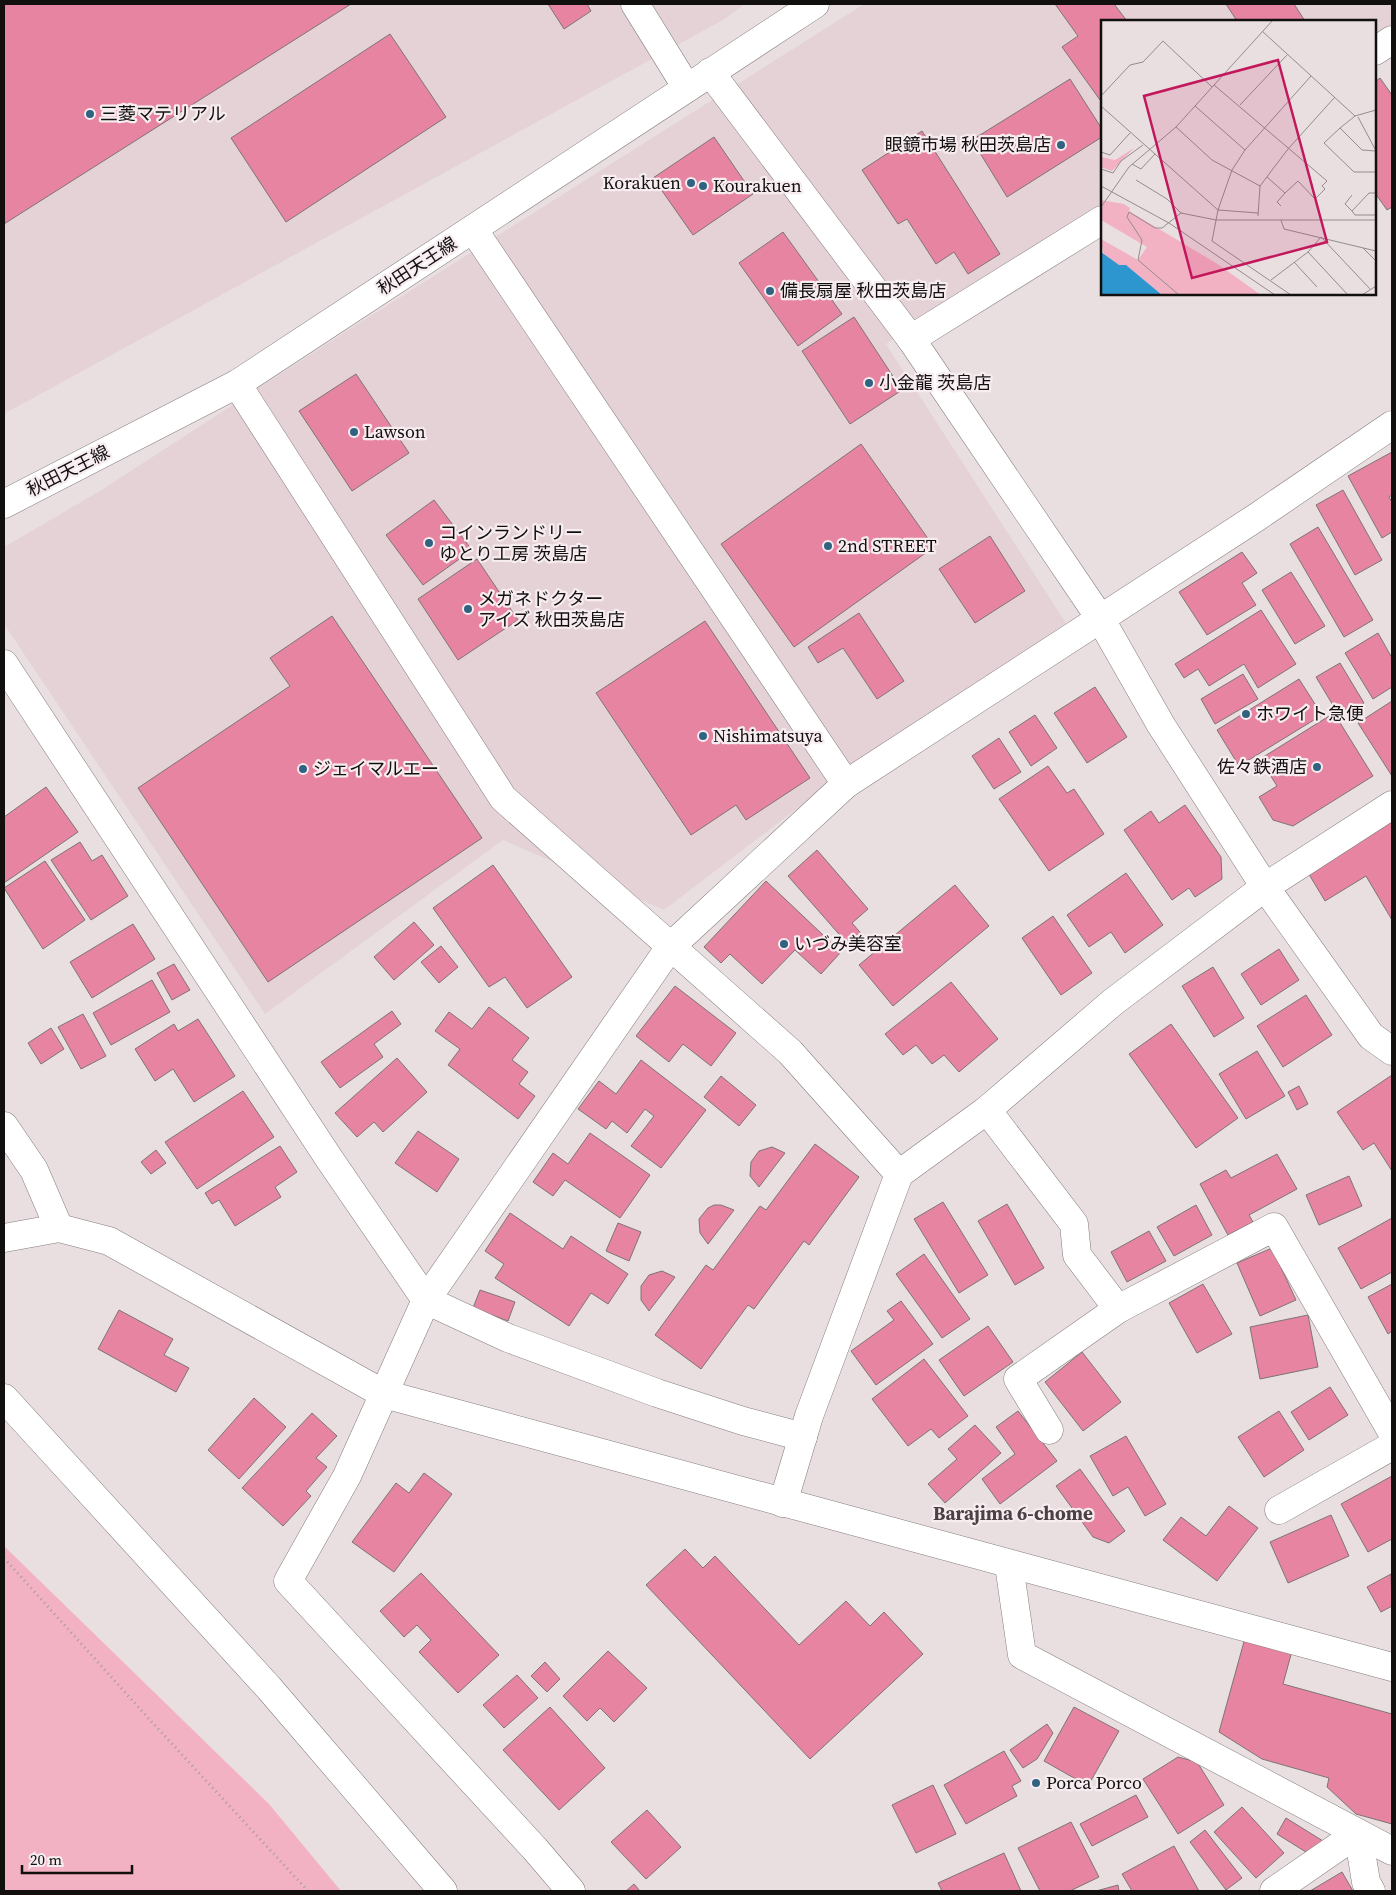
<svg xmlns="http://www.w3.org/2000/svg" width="1396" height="1895" font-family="'Source Serif 4','Noto Sans JP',serif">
  <rect width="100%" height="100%" fill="#e9dfe1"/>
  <!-- built -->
  <g fill="#e5d2d7">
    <polygon points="4,4 745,4 723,20 4,414"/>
    <polygon points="864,4 1392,4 1392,27 1375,38 1375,21 1102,21 1102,207 886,344 1066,623 812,797 664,910 503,840 265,1014 4,624 4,547 100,491 342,334"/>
  </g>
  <!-- green -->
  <polygon fill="#f3b2c3" points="4,1546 269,1804 341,1891 4,1891"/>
  <!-- building -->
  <g fill="#e784a1" stroke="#7d7476">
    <polygon points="4,4 351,4 4,224"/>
    <polygon points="548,4 587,4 591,11 564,29"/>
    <polygon points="1055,4 1114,4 1127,21 1102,21 1102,99 1100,100 1062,47 1078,36"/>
    <polygon points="1226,4 1294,4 1305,21 1237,21"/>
    <polygon points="390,34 446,117 286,222 231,138"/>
    <polygon points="1380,78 1392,95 1392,207 1387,210 1375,193 1375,82"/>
    <polygon points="1070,79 1102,129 1102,137 1007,197 972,140"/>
    <polygon points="922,131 1000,254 968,274 954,252 936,264 907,219 898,224 862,170"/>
    <polygon points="714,137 753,194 693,235 653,178"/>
    <polygon points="783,232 842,314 798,346 739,263"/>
    <polygon points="854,317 902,390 850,424 802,351"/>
    <polygon points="356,374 409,453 352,491 299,411"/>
    <polygon points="861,444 934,547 794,647 721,544"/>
    <polygon points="1392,452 1392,495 1389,497 1392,502 1392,532 1382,538 1348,476"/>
    <polygon points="1343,490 1382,560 1355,575 1316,505"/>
    <polygon points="434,500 472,550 423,585 386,535"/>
    <polygon points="1318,527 1373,620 1344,637 1290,544"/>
    <polygon points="990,536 1025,591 975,623 939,569"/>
    <polygon points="1242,552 1257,573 1242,583 1256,605 1207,635 1179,592"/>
    <polygon points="477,559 518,620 458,660 418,599"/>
    <polygon points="1291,572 1325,626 1295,644 1262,590"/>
    <polygon points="1261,610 1296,664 1258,688 1244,664 1209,686 1198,669 1184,678 1175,664"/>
    <polygon points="859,613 904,681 877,699 843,648 818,663 808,647"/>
    <polygon points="332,616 482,838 268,982 138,788 290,686 270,658"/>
    <polygon points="705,621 810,778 746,820 736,805 691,835 596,693"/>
    <polygon points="1378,633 1392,658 1392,687 1373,699 1345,653"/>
    <polygon points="1340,663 1364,703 1340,717 1316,677"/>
    <polygon points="1243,674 1258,699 1215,724 1201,699"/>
    <polygon points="1299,679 1322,715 1239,766 1217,730"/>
    <polygon points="1095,687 1127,737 1087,763 1054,713"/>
    <polygon points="1392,701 1392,776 1358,723"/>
    <polygon points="1334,713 1373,776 1293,826 1273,820 1259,797 1277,786 1260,759"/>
    <polygon points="1035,715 1057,748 1031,766 1009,732"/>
    <polygon points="999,738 1021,772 994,789 972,756"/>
    <polygon points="1048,766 1067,793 1074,789 1104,834 1049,871 999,799"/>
    <polygon points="46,787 78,832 4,883 4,817"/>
    <polygon points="1185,805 1221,857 1222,879 1195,897 1189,888 1172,900 1124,830 1151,811 1159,823"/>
    <polygon points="1392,821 1392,920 1366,876 1325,901 1307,871"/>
    <polygon points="80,842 92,861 102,855 128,896 91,920 51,860"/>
    <polygon points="817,850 868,909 852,923 865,938 852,949 788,876"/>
    <polygon points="45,861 85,920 43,949 4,888"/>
    <polygon points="493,865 572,977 527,1008 505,977 489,987 433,908"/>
    <polygon points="1126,873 1163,925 1125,953 1111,932 1089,947 1067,915"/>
    <polygon points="766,881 841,952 821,974 795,950 762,984 730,954 721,963 704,947"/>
    <polygon points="955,885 989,926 893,1006 859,965"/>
    <polygon points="1053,916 1092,973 1061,995 1022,938"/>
    <polygon points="414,922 434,945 394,980 374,957"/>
    <polygon points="133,924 155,959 92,998 70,962"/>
    <polygon points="441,946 458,967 439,983 421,962"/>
    <polygon points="1279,949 1299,980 1261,1005 1241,974"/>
    <polygon points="174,964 190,990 172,1000 157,973"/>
    <polygon points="1213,967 1244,1018 1214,1037 1182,986"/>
    <polygon points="152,980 170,1012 111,1045 93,1013"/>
    <polygon points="951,982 998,1039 959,1072 944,1055 932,1064 916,1045 903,1055 885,1034"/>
    <polygon points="675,986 736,1033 711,1066 683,1044 669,1062 636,1036"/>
    <polygon points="1306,995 1332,1035 1283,1067 1257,1026"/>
    <polygon points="489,1007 529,1038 512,1060 528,1072 519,1084 535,1096 518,1119 448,1065 460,1049 435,1031 449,1012 472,1029"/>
    <polygon points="392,1011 401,1024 374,1044 383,1057 340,1088 321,1062"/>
    <polygon points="83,1014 106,1056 81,1069 58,1027"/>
    <polygon points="198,1019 235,1076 194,1102 173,1069 155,1081 135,1049 174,1024 178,1031"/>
    <polygon points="1171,1024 1238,1118 1196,1148 1129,1054"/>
    <polygon points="51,1028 64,1049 41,1064 28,1043"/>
    <polygon points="1257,1051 1285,1096 1246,1119 1219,1074"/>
    <polygon points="397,1058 427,1092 383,1132 374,1122 357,1137 335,1113"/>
    <polygon points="641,1060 706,1110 661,1168 631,1146 654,1116 645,1109 627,1133 612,1121 606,1129 578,1109 599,1081 616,1094"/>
    <polygon points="1392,1075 1392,1171 1374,1143 1363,1150 1337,1112"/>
    <polygon points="721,1076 756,1105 739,1126 704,1097"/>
    <polygon points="1299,1086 1308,1104 1297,1110 1288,1092"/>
    <polygon points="243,1091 274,1137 197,1189 165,1142"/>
    <polygon points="418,1131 459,1159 437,1192 395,1163"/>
    <polygon points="590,1133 650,1175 620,1218 565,1180 553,1196 533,1182 553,1153 568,1164"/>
    <polygon points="815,1144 859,1177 809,1245 804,1241 754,1309 748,1305 701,1369 655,1335 706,1265 713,1270 760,1206 766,1210"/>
    <polygon points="280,1146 297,1172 275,1187 281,1197 235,1226 219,1200 212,1204 205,1193"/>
    <polygon points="772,1147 785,1153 759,1187 750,1176 751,1162 759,1151"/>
    <polygon points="156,1150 166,1163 151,1174 141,1162"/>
    <polygon points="1277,1154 1297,1189 1249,1215 1253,1222 1228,1235 1200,1184 1226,1170 1231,1178"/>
    <polygon points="1349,1176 1362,1206 1319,1225 1306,1195"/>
    <polygon points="943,1202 988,1275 959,1293 914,1219"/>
    <polygon points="1007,1204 1044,1268 1015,1285 978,1221"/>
    <polygon points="714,1205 721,1205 734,1210 708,1244 700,1233 699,1219 708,1208"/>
    <polygon points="1196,1205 1212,1235 1174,1256 1157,1227"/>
    <polygon points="510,1213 563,1249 571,1236 628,1274 608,1304 591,1293 569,1326 495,1278 504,1264 485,1251"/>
    <polygon points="1392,1218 1392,1272 1361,1289 1338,1248"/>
    <polygon points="618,1223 641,1232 629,1261 606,1251"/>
    <polygon points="1149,1231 1166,1261 1127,1282 1111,1252"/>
    <polygon points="1272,1248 1296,1300 1260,1316 1237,1263"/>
    <polygon points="924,1254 970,1319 942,1338 896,1274"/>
    <polygon points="662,1271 675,1277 649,1311 641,1300 641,1286 649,1275"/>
    <polygon points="1203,1284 1232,1334 1197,1353 1169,1303"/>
    <polygon points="1392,1284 1392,1331 1388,1334 1368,1297"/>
    <polygon points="480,1290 515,1302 508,1321 473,1308"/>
    <polygon points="901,1301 933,1344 876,1385 851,1351 894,1320 887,1311"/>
    <polygon points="119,1310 173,1339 164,1355 189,1368 176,1392 98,1349"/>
    <polygon points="1308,1315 1318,1367 1260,1379 1250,1327"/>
    <polygon points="988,1326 1013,1362 964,1396 939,1360"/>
    <polygon points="1082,1352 1121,1402 1083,1431 1045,1382"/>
    <polygon points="924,1359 968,1416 939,1438 931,1429 908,1446 872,1399"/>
    <polygon points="1330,1387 1348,1415 1309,1440 1291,1412"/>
    <polygon points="254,1398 286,1427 239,1479 208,1450"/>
    <polygon points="1018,1411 1057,1461 1000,1504 982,1479 1015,1454 996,1427"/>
    <polygon points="1279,1411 1304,1450 1264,1477 1238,1437"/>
    <polygon points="312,1413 337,1436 316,1458 327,1467 306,1491 311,1496 283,1526 242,1488"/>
    <polygon points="975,1425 1001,1453 945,1503 928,1484 957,1459 948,1449"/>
    <polygon points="1126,1436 1166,1504 1145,1516 1128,1487 1113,1496 1090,1456"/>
    <polygon points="1080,1469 1125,1531 1109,1543 1093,1537 1056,1486"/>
    <polygon points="424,1473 452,1494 394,1572 352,1542 396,1483 409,1493"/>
    <polygon points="1392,1476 1392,1539 1368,1552 1341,1504"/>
    <polygon points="1229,1506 1258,1528 1217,1581 1163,1540 1181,1517 1206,1536"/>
    <polygon points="1331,1515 1349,1556 1288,1583 1270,1542"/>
    <polygon points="685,1549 703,1568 715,1556 799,1645 846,1601 870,1626 884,1612 923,1654 810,1759 646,1585"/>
    <polygon points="421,1573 499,1655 458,1693 419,1652 431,1640 417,1625 404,1637 380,1611"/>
    <polygon points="1391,1574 1392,1606 1381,1612 1367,1587"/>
    <polygon points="1245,1638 1292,1651 1283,1684 1392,1714 1392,1824 1356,1814 1327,1787 1329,1778 1262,1759 1219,1732"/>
    <polygon points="608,1651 647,1688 614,1722 600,1708 587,1721 563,1696"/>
    <polygon points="545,1662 560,1679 547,1692 531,1676"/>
    <polygon points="517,1675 538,1698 504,1728 483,1705"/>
    <polygon points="550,1707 605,1768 559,1810 503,1750"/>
    <polygon points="1074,1707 1119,1731 1088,1786 1044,1761"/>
    <polygon points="1047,1724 1053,1733 1037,1759 1023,1768 1010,1750"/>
    <polygon points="1004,1751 1021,1781 1012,1786 1017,1796 966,1824 944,1785"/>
    <polygon points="1178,1757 1197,1762 1224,1805 1178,1834 1143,1779"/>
    <polygon points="933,1785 956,1834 916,1853 892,1805"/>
    <polygon points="1136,1795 1148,1817 1092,1846 1080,1824"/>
    <polygon points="1242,1807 1284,1853 1256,1878 1214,1832"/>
    <polygon points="647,1810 681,1847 646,1879 611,1842"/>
    <polygon points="1286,1818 1323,1841 1314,1857 1277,1834"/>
    <polygon points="1071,1822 1099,1877 1070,1891 1040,1891 1018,1848"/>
    <polygon points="1205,1830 1242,1878 1226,1890 1190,1842"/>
    <polygon points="1174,1846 1199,1891 1132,1891 1122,1874"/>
    <polygon points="1004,1853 1021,1891 942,1891 938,1883"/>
    <polygon points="1342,1872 1353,1891 1310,1891"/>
    <polygon points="634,1884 640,1891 626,1891"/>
    <polygon points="1118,1885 1119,1891 1096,1891"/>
  </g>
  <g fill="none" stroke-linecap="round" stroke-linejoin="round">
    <!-- minor casing -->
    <g stroke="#857c7e" stroke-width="29">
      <g id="minor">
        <polyline points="635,4 687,88"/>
        <polyline points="1375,51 1392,40"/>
        <polyline points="710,72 911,339 1100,618 1161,725 1265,887 1371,1036 1392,1051"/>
        <polyline points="473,229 846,784"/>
        <polyline points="911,339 1102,220"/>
        <polyline points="237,384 503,798 790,1052 899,1174"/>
        <polyline points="4,664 330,1160 426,1300 508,1338 657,1393 743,1421 803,1437"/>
        <polyline points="987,1110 1074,1224 1077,1255 1118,1309 1274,1227 1392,1432"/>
        <polyline points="4,1126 34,1170 59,1228"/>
        <polyline points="4,1238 59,1228 109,1241 384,1394 1392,1667"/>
        <polyline points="4,1398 269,1688 443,1891"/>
        <polyline points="1049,1430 1018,1379 1118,1309"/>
        <polyline points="783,1503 809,1416 899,1174 987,1110 1113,1002 1265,887 1392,805"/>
        <polyline points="1279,1510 1392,1446"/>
        <polyline points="1009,1565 1022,1655 1392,1851"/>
        <polyline points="571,1891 535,1849 288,1581 347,1476 426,1300 670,947 846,784 1257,517 1392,425"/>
        <polyline points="1274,1891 1358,1833 1366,1882 1371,1891"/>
      </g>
    </g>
    <!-- major casing -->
    <g stroke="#857c7e" stroke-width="29">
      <polyline id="major" points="4,504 237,384 815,4"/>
    </g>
    <!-- path -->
    <polyline stroke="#a29a9c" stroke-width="3" stroke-dasharray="1 4" stroke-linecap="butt" points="4,1558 150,1720 308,1891"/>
    <!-- minor -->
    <use href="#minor" stroke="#fff" stroke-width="28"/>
    <!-- major -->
    <use href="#major" stroke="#fff" stroke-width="28"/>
  </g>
  <!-- markers -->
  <g fill="#316280" stroke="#f7ecef" stroke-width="2">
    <circle cx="90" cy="114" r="5"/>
    <circle cx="1061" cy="145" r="5"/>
    <circle cx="691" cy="183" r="5"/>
    <circle cx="703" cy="186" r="5"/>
    <circle cx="770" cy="291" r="5"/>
    <circle cx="869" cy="383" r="5"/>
    <circle cx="354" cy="432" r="5"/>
    <circle cx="429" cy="543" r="5"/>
    <circle cx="828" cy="546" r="5"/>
    <circle cx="468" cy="609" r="5"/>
    <circle cx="1246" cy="714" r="5"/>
    <circle cx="703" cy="736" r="5"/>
    <circle cx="1317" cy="767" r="5"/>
    <circle cx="303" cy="769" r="5"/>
    <circle cx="784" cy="944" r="5"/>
    <circle cx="1036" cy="1783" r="5"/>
  </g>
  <g text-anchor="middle" stroke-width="4.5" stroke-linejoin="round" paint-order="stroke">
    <!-- poi labels -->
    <g font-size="18" fill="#120f0f" stroke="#f7ecef" text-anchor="start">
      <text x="100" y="120">三菱マテリアル</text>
      <text x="1051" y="151" text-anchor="end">眼鏡市場 秋田茨島店</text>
      <text x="681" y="189" text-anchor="end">Korakuen</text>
      <text x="713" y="192">Kourakuen</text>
      <text x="780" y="297">備長扇屋 秋田茨島店</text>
      <text x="879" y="389">小金龍 茨島店</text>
      <text x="364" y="438">Lawson</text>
      <text x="439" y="539">コインランドリー<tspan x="439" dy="21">ゆとり工房 茨島店</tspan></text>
      <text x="838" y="552">2nd STREET</text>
      <text x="478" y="605">メガネドクター<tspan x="478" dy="21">アイズ 秋田茨島店</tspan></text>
      <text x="1256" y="720">ホワイト急便</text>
      <text x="713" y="742">Nishimatsuya</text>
      <text x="1307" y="773" text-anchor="end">佐々鉄酒店</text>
      <text x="313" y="775">ジェイマルエー</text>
      <text x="794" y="950">いづみ美容室</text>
      <text x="1046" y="1789">Porca Porco</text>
    </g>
    <!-- street labels -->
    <g font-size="18" fill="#120f0f" stroke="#f7ecef">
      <text transform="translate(417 266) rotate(-33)" y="6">秋田天王線</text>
      <text transform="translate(68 471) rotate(-27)" y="6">秋田天王線</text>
    </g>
    <!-- neighbourhood labels -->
    <g font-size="19" font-weight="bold" fill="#494143" stroke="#f7ecef">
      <text x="1013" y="1520">Barajima 6-chome</text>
    </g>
  </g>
  <!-- overview -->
  <g transform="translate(1101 20)">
    <rect width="275" height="275" fill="#e9dfe1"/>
    <path d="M33 128 11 151 0 147V137L14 140ZM0 180 23 184 29 188 28 191 115 243 160 275H61L25 245 18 246 3 237 0 219 37 240 46 227 0 200Z" fill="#f3b2c3"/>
    <path d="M0 232 18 245H25L61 275H0Z" fill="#2e96cf"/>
    <path fill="none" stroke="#938c8d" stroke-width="1" d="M161 11 254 96 275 90M113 65 226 161 221 166 224 169 214 179 197 161 184 173 166 157M0 76 29 45 42 42 62 21 111 67M139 85 186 35M0 86 117 190 157 193M94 86 144 130M257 97 274 129M75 107 111 140 159 166M239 108 254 96M275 131 261 130 239 108 223 123 253 152H275M0 132 9 135 29 113M31 144 40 149 54 134M0 149 12 153 20 141 42 125M35 160 66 179 80 193M0 166 68 203 174 275M251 175 244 184 251 191 268 173H275M180 186 176 182 184 173M0 187 28 147 75 107 172 0M251 191 254 195H275M157 196 159 166 187 129 234 77M180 200 183 209 275 231M262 228 275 241M207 232 247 275M193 242 216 267M170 260 207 232 220 217 270 270M78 275 37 240 41 220 26 197 28 192 54 208H61L80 193 115 200H275M190 275 111 221 117 190 131 150 144 130 210 56M261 275 275 266"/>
    <path fill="#c2185b" fill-opacity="0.15" stroke="#c2185b" stroke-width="2.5" d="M177 40 226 222 91 258 43 76Z"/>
    <rect width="275" height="275" fill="none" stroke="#120f0f" stroke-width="2.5"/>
  </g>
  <!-- border -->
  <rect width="1396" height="1895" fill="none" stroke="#120f0f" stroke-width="10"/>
  <!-- scale -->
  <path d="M22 1865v8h110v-8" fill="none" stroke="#120f0f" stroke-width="2.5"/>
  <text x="30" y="1865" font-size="15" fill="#120f0f" stroke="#f7ecef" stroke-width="4" paint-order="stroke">20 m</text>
</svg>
